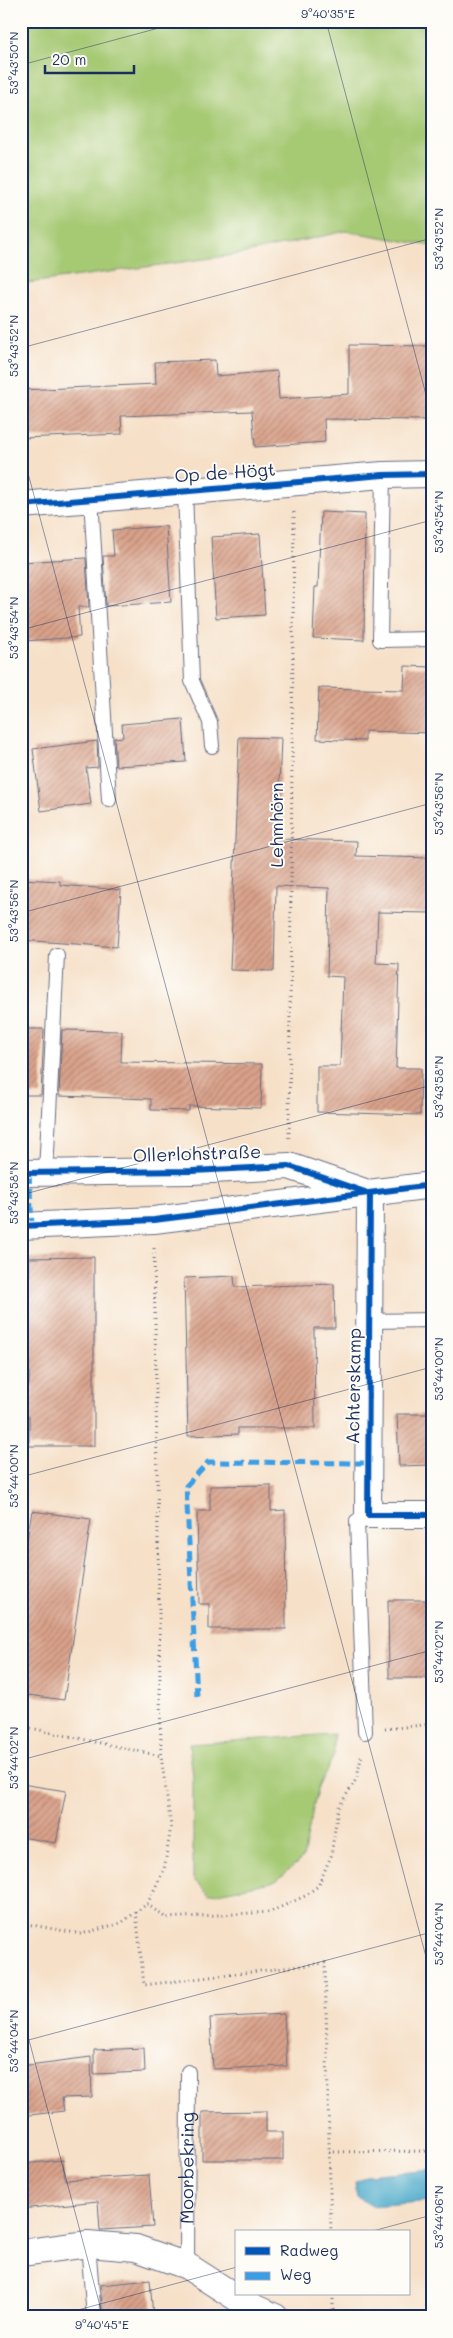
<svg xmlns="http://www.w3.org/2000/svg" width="453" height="2338" font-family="Mali,sans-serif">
  <defs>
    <pattern id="building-hatch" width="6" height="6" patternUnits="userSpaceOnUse" patternTransform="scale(1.25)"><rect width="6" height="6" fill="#daa28a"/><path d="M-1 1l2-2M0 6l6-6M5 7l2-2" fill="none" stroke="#b08474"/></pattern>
  </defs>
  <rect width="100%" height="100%" fill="#fdfcf7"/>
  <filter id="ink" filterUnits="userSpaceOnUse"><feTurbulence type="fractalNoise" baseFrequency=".02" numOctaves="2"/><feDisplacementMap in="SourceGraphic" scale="10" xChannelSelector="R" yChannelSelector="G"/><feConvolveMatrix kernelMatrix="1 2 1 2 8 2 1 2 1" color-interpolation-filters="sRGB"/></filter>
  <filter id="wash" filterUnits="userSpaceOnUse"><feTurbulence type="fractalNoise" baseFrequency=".0096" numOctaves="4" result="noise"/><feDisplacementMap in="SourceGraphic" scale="20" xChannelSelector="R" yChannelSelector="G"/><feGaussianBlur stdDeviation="1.12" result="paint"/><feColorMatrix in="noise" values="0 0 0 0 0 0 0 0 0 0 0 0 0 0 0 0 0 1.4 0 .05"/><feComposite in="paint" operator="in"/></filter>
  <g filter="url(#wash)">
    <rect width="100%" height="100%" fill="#f6e0c8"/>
    <!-- green -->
    <g fill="#a6c973" stroke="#607c68">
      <polygon points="21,21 432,21 432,246 346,231 241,254 21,284"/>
      <polygon points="334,1734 334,1755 317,1789 303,1858 276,1881 209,1895 193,1879 193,1776 189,1744"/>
    </g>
    <!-- water -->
    <polygon fill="#4daacb" stroke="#346c94" points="432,2169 432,2201 372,2206 357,2197 355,2182 367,2175"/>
    <g id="blocks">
      <!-- building -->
      <g fill="url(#building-hatch)">
        <polygon points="349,345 432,346 432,420 324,419 325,442 255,447 252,411 121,416 122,434 21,438 21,390 156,384 155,362 215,360 216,376 277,371 279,399 349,394"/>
        <polygon points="321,512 365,514 364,640 313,638 315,587 318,587"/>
        <polygon points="166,526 171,602 106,606 103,556 114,556 112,530"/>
        <polygon points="260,534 265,615 216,618 211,537"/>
        <polygon points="86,558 89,607 78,607 80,637 25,641 21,562"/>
        <polygon points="405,666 432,667 432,733 365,731 365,741 317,739 319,688 404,690"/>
        <polygon points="183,719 186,762 116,766 114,738 123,737 122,724"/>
        <polygon points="239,737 281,738 277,839 357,841 356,856 432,858 432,913 378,912 376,963 399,964 396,1068 421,1068 420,1115 317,1112 317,1066 340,1066 343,977 327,976 329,888 276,886 274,971 230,970"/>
        <polygon points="97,741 98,767 86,768 91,804 41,811 33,749"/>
        <polygon points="21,879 60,881 60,885 121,890 117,947 21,940"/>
        <polygon points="21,1029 44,1029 41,1095 21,1095"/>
        <polygon points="62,1030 122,1031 121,1062 262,1064 261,1108 189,1106 189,1111 151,1110 151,1099 59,1096"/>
        <polygon points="94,1257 94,1446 29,1446 29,1416 22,1416 22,1385 29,1385 29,1325 21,1325 21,1292 29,1293 29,1258"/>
        <polygon points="234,1276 235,1287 334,1284 335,1328 314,1328 315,1428 238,1428 238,1434 188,1436 184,1278"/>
        <polygon points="397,1414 432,1414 432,1465 399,1466"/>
        <polygon points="271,1485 271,1511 285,1510 286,1629 209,1629 209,1604 199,1604 197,1511 210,1511 210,1486"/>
        <polygon points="32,1511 91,1519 64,1700 21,1694 21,1540 27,1540"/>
        <polygon points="388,1600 432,1600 432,1678 389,1678"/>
        <polygon points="21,1784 66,1791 56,1843 21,1837"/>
        <polygon points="284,2014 287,2066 213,2069 210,2018"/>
        <polygon points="144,2048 145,2072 94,2074 94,2050"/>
        <polygon points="91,2057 92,2097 62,2098 64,2111 21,2116 21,2066"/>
        <polygon points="266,2111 266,2132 283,2132 283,2160 202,2160 202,2112"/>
        <polygon points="63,2160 65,2180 149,2175 153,2227 100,2230 98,2201 21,2209 21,2164"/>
        <polygon points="150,2280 153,2317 103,2317 100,2285"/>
      </g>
    </g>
  </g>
  <g filter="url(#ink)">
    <use href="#blocks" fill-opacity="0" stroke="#686d83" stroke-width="1"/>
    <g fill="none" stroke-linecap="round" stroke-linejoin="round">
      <!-- service casing -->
      <g stroke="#686d83" stroke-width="16">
        <g id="service">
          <polyline points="383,475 380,640 432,639"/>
          <polyline points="185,491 192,681 210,722 212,746"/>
          <polyline points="91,498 109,800"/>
          <polyline points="46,1172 57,955"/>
          <polyline points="370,1321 432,1320"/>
          <polyline points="365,1732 357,1521 368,1515"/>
          <polyline points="88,2244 94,2317"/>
          <path id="s1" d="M187 2266 188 2072"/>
        </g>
      </g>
      <!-- minor casing -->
      <g stroke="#686d83" stroke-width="28">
        <g id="minor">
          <polyline points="21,505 383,475 432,474"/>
          <polyline points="21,1173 192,1171 289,1166 362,1191"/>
          <polyline points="370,1193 368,1515 432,1515"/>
          <polyline points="21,1226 154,1220 432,1185"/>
          <polyline points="21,2253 88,2244 136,2248 187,2266 248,2305 275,2317"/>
        </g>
      </g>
      <!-- path -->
      <g stroke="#686d83" stroke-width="3" stroke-dasharray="1 4" stroke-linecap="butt">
        <polyline points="289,1138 294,509"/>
        <polyline points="21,1726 161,1756"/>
        <polyline points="385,1729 432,1724"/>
        <polyline points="147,1904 166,1918 270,1912 305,1896 318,1886 331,1856 338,1808 357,1778 362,1753"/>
        <polyline points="136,1912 144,1985 325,1963 331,2232"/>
        <polyline points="21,1923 81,1934 121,1923 147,1904 164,1870 171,1826 161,1756 154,1248"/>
        <polyline points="329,2152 432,2151"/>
        <polyline points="333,2294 333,2317"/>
      </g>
      <!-- service -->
      <use href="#service" stroke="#fff" stroke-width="14"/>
      <!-- minor -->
      <use href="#minor" stroke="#fff" stroke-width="26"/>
      <!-- quiet -->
      <g stroke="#3b9de6" stroke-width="5" stroke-dasharray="10 5" stroke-linecap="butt">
        <polyline points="29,1173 32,1225"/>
        <polyline points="197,1696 186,1486 208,1462 368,1463"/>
      </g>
      <!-- cycleway casing -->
      <g stroke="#fdfcf7" stroke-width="9">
        <g id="cycleway">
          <polyline points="21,505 383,475 432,474"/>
          <polyline points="21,1173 192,1171 289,1166 365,1192"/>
          <polyline points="370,1193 368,1515 432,1515"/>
          <polyline points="21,1226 154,1220 432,1185"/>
        </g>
      </g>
      <!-- cycleway -->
      <use href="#cycleway" stroke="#0057b8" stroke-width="6"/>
    </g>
  </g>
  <!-- ticks -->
  <path fill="none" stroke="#1b2f5e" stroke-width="1" stroke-opacity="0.45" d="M326 21 432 417M21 65 185 21M21 348 432 238M21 447 432 1979M21 630 432 520M21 913 432 803M21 1195 432 1085M21 1477 432 1367M21 1760 432 1650M21 2010 103 2317M21 2042 432 1932M369 2232 432 2215M52 2317 237 2267"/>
  <g text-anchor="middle" stroke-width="4" stroke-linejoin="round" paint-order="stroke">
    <!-- street labels -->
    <g font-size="18" fill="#1b2f5e" stroke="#fdfcf7">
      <text transform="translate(225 473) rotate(-4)" y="6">Op de Högt</text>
      <text transform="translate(277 825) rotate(-90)" y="6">Lehmhörn</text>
      <text transform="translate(197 1154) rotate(-2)" y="6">Ollerlohstraße</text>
      <text transform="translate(354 1386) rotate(-89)" y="6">Achterskamp</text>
      <text dy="6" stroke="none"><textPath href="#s1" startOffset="98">Moorbekring</textPath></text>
    </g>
  </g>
  <!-- margin -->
  <rect width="453" height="2338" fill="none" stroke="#fdfcf7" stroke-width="55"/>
  <!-- legend -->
  <rect x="235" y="2230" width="175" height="65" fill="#fdfcf7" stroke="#a3aaba"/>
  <rect x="245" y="2247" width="25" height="8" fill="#0057b8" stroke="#a3aaba"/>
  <text x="280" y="2256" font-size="15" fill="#1b2f5e">Radweg</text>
  <rect x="245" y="2272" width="25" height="8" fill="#3b9de6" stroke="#a3aaba"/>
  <text x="280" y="2280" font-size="15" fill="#1b2f5e">Weg</text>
  <!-- scale -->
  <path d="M45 65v8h89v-8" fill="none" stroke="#1b2f5e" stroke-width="2.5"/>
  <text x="52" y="65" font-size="15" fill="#1b2f5e" stroke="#fdfcf7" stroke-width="4" paint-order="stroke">20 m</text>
  <rect x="28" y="28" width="398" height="2282" fill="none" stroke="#1b2f5e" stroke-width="2"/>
  <g font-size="12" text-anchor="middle" fill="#1b2f5e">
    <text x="328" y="18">9°40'35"E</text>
    <text transform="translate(14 63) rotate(-90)" y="4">53°43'50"N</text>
    <text transform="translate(439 239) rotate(-90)" y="4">53°43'52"N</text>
    <text transform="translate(14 346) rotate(-90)" y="4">53°43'52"N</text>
    <text transform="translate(439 522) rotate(-90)" y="4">53°43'54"N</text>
    <text transform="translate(14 628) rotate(-90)" y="4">53°43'54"N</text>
    <text transform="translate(439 804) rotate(-90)" y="4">53°43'56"N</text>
    <text transform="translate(14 911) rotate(-90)" y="4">53°43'56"N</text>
    <text transform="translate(439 1087) rotate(-90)" y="4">53°43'58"N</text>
    <text transform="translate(14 1193) rotate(-90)" y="4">53°43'58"N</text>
    <text transform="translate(439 1369) rotate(-90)" y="4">53°44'00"N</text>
    <text transform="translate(14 1476) rotate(-90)" y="4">53°44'00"N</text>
    <text transform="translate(439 1652) rotate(-90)" y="4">53°44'02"N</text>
    <text transform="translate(14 1758) rotate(-90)" y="4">53°44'02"N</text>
    <text transform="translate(439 1934) rotate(-90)" y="4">53°44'04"N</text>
    <text transform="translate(14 2041) rotate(-90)" y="4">53°44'04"N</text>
    <text transform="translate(439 2217) rotate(-90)" y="4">53°44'06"N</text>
    <text x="102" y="2329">9°40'45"E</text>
  </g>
</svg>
